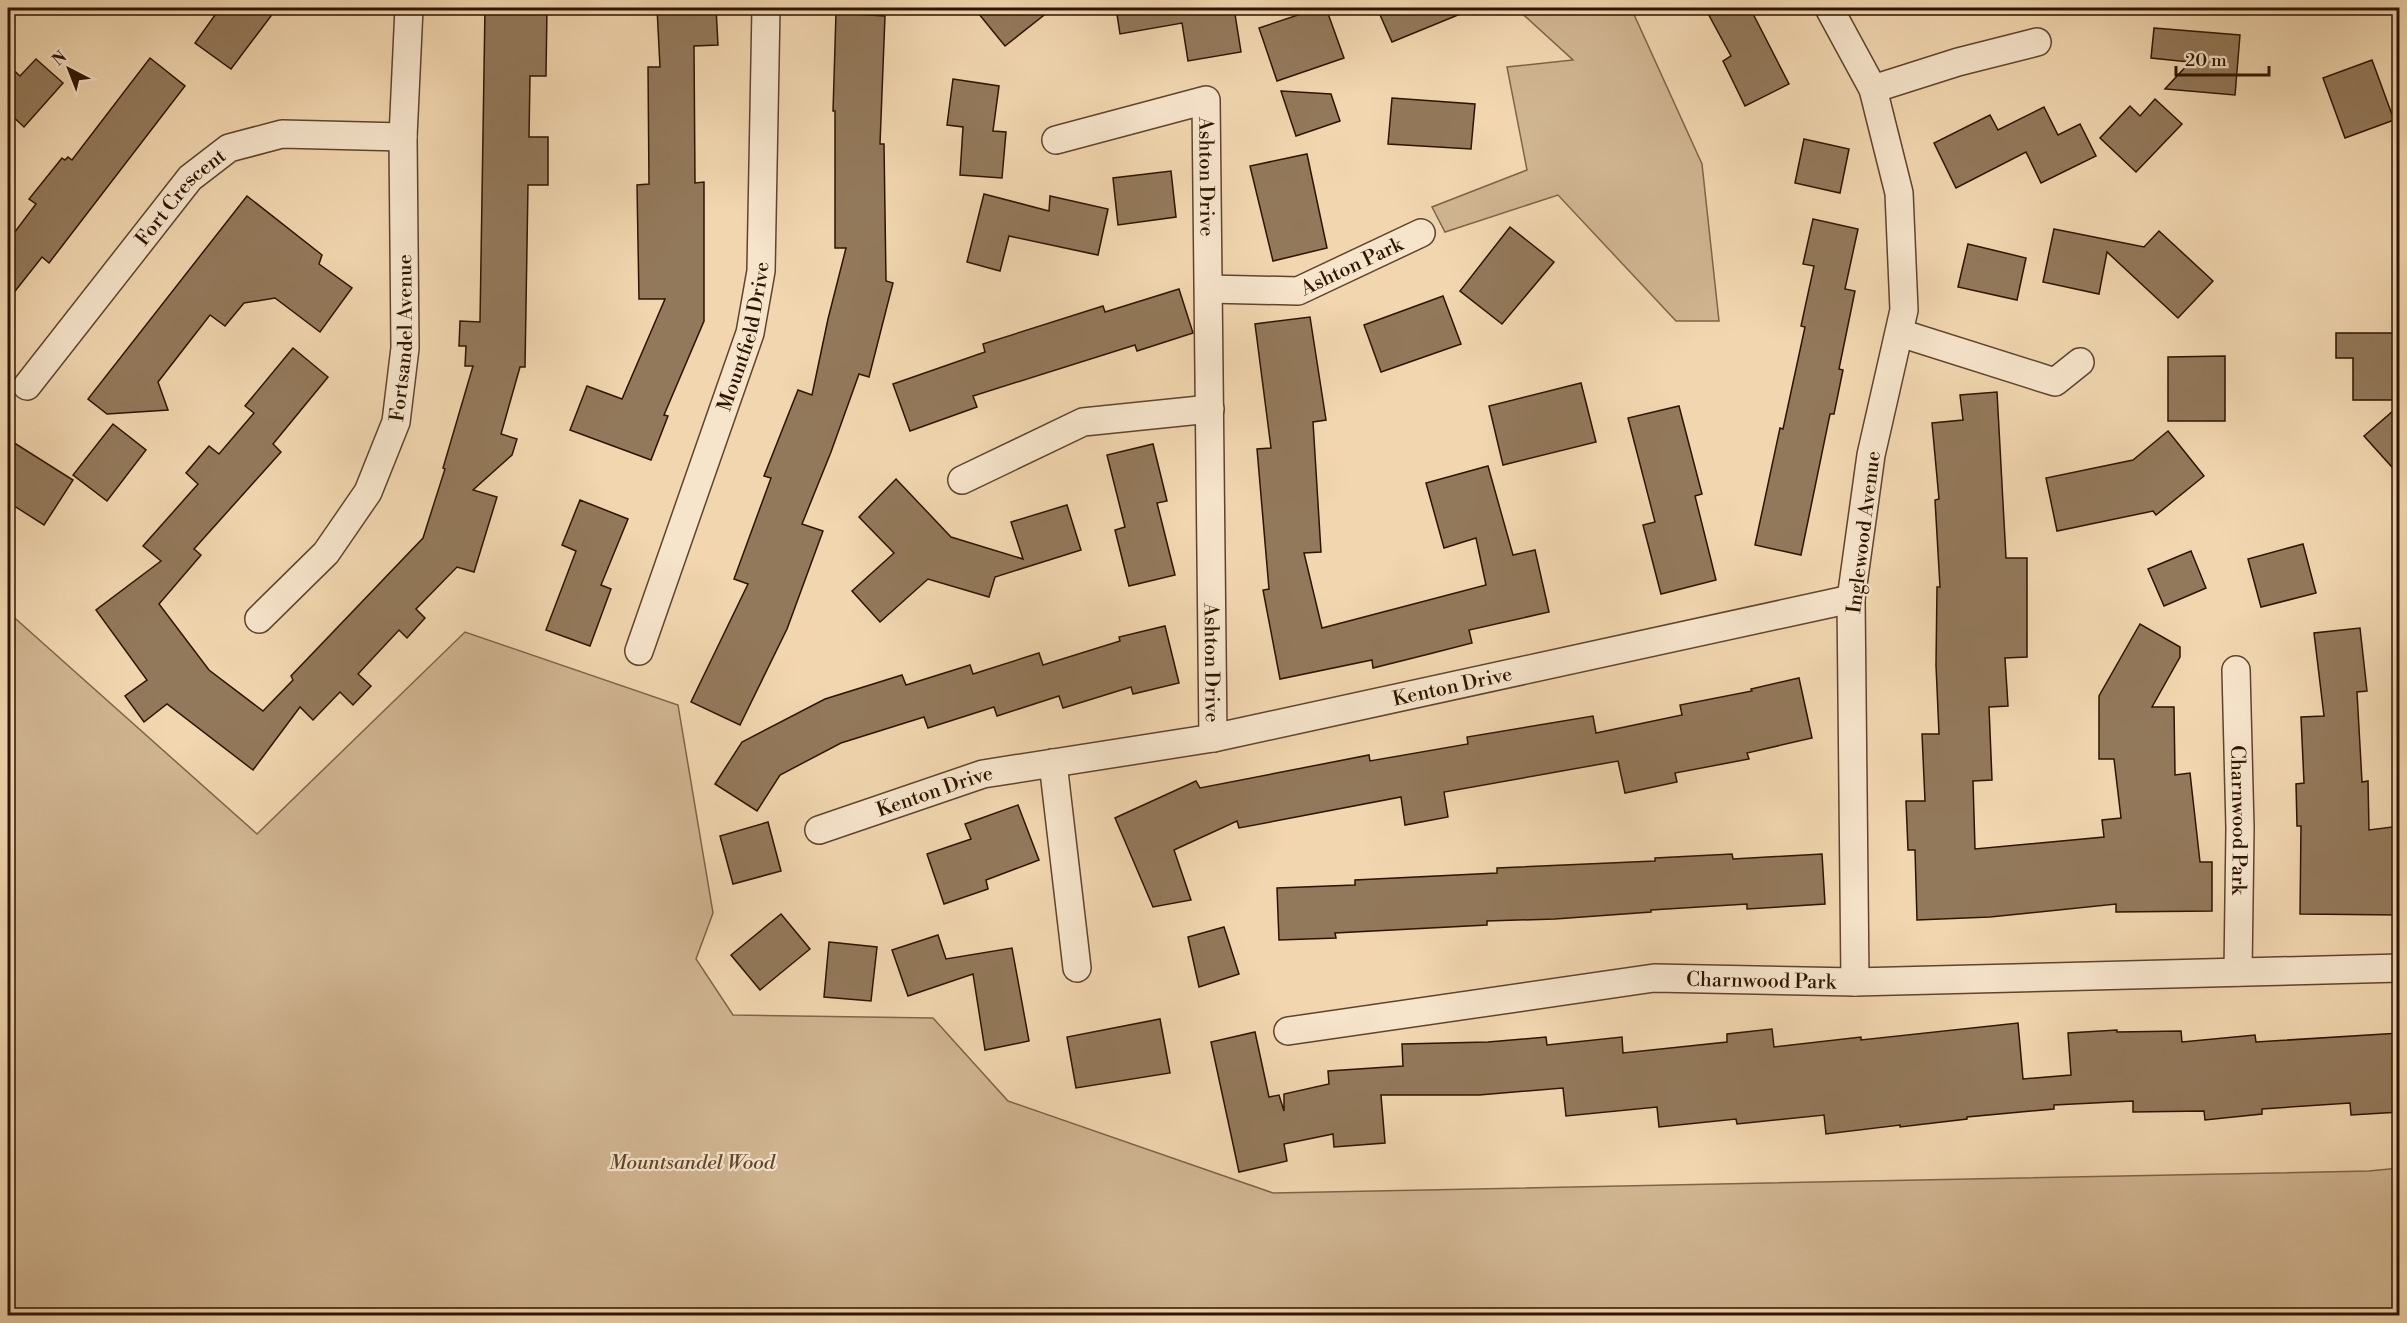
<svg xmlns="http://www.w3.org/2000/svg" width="2407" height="1323" font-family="'Libre Bodoni',serif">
  <rect width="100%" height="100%" fill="#f1d6af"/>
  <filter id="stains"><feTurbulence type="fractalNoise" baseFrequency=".00333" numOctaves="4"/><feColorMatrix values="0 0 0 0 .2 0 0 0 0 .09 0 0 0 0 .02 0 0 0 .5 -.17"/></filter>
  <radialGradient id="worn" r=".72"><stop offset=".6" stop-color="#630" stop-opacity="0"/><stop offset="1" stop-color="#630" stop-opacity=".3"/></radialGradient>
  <!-- green -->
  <g fill="#d0b591" stroke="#7f6448" stroke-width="1.5">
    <polygon points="1516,8 1631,8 1702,164 1719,321 1676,321 1558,195 1445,232 1432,207 1527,170 1507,67 1573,60"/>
    <polygon points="8,612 257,834 465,632 678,705 713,913 696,959 733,1015 933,1018 1008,1101 1273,1193 2369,1171 2399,1168 2399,1315 8,1315"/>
  </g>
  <!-- building -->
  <g fill="#93795b" stroke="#2e1400" stroke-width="1.5">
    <polygon points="220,8 277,8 231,69 195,43"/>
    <polygon points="485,8 547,8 546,76 530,76 529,137 548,137 548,185 528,185 525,367 520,367 501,434 517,439 512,455 473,490 497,497 474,572 457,567 416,609 425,618 407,638 399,630 358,674 371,686 353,705 340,692 313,720 300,707 253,770 167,704 144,722 125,696 147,680 96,610 161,561 143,546 198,484 186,473 209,446 219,454 254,413 245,406 293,348 328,377 273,444 281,452 194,549 201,555 159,604 209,670 263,711 293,680 291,676 423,538 445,469 443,468 473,366 465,366 466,346 459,346 460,321 480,322"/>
    <polygon points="657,8 716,8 718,45 694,46 695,183 704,182 704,321 664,415 668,416 651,460 570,430 587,386 622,399 665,299 639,299 637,185 649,184 648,67 660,67"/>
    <polygon points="974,8 1053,8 1005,46"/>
    <polygon points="1116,8 1234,8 1241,52 1188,61 1182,23 1120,34"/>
    <polygon points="1319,8 1326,8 1344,58 1277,81 1259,28"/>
    <polygon points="1377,8 1475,8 1392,42"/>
    <polygon points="1705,8 1750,8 1789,84 1745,106 1723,61 1731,56"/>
    <polygon points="836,13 885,16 880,144 884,144 886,281 893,283 869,377 859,374 831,452 802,524 823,531 787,629 740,725 691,702 748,584 734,579 771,478 764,476 798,390 812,395 828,319 846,248 835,248 835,111 833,111"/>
    <polygon points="2154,28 2240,35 2235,95 2165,89 2190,62 2151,58"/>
    <polygon points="150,58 185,86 49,263 42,257 8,300 8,241 36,204 29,199 62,158 65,160 68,157 72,160"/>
    <polygon points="36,59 63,83 24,127 8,112 8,65 20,76"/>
    <polygon points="2372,60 2394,120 2345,138 2323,78"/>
    <polygon points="953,79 999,86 993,131 1006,132 1002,178 960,175 963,127 947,125"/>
    <polygon points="1281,91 1331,94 1340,121 1296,136"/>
    <polygon points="1392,98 1475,104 1471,149 1388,144"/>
    <polygon points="2155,99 2182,124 2136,172 2100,138 2130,106 2140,116"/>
    <polygon points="2044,107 2058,135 2080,124 2096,156 2041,183 2026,152 1956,188 1934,143 1990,115 1998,130"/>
    <polygon points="1804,139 1849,149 1840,193 1795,183"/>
    <polygon points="1307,154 1327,248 1273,261 1250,166"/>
    <polygon points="1171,171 1176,217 1118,225 1113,178"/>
    <polygon points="984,194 1049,211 1050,196 1108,209 1098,255 1009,236 1000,271 967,262"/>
    <polygon points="247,196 322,255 319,264 352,288 320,332 275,298 244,303 225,326 210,315 158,382 168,410 107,414 88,399"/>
    <polygon points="1813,219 1858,229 1845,289 1855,291 1839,369 1843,370 1834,414 1830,414 1801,555 1755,545 1780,428 1783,429 1805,327 1801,326 1814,266 1803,264"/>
    <polygon points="1510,227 1554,262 1502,324 1460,291"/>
    <polygon points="2054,229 2144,247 2159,231 2213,281 2178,318 2107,252 2099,294 2043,282"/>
    <polygon points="1968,244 2026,258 2017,300 1958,287"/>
    <polygon points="1179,289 1193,333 1137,351 1135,345 973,396 977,407 910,431 893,384 985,352 983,344 1103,306 1105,312"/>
    <polygon points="1443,296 1461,344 1381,372 1364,325"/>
    <polygon points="1310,317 1326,420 1313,422 1321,552 1304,553 1322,628 1486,585 1476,538 1444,548 1426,483 1488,466 1513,555 1535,550 1549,612 1469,630 1472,643 1429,654 1373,668 1372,660 1280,679 1263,590 1269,589 1257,449 1271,448 1255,324"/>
    <polygon points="2336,333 2400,333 2400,400 2353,400 2353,358 2336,358"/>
    <polygon points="2225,356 2225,421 2168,421 2168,357"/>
    <polygon points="1581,383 1596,442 1503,465 1489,406"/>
    <polygon points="1997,392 2006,558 2027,558 2027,657 2005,658 2008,706 1989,707 1992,780 1973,781 1975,849 2104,837 2102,820 2121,818 2114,759 2099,759 2099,696 2140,624 2180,647 2180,657 2152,707 2174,707 2175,775 2190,773 2200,862 2212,862 2212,911 2116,912 2116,904 1990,917 1917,920 1915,850 1908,850 1906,801 1925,801 1922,734 1939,734 1936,665 1937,587 1940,587 1935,500 1939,499 1932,423 1963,420 1960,395"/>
    <polygon points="2400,405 2400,476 2364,436"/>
    <polygon points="1679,406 1702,494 1695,496 1716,580 1661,594 1643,525 1655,522 1628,418"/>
    <polygon points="113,424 146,450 107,501 73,475"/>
    <polygon points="2168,431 2204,476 2156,515 2153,511 2057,531 2046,478 2133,460"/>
    <polygon points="8,439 73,480 44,525 8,502"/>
    <polygon points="1153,444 1167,501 1157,503 1175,575 1129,586 1115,530 1125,527 1107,455"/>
    <polygon points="896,479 951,537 1023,559 1011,522 1067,505 1081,550 995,577 989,597 928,579 880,622 852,591 894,553 859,517"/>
    <polygon points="580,500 628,519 601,585 611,589 590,646 546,630 576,551 562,545"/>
    <polygon points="2303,544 2316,593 2261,607 2248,559"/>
    <polygon points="2191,551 2206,588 2164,606 2148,569"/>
    <polygon points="1165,626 1179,683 1133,694 1131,687 1063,708 1059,696 997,716 994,707 928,728 924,717 841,743 780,775 757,811 715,784 742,742 825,699 902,675 906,685 970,665 973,674 1039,653 1043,665 1120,641 1119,637"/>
    <polygon points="2360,628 2367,691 2357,692 2362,782 2368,781 2369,830 2400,826 2400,915 2300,914 2301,826 2297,826 2296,784 2304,783 2301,717 2324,716 2314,633"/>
    <polygon points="1799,678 1812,738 1747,753 1749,759 1675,773 1677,782 1625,793 1618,761 1444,792 1448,817 1405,825 1401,797 1239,828 1237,821 1174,850 1191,900 1153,907 1115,818 1196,781 1200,788 1369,755 1370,761 1468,744 1467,737 1593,716 1596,733 1682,715 1680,705 1752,691 1751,689"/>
    <polygon points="1018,805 1039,860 986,880 988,889 944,904 927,854 971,839 965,824"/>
    <polygon points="768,822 781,871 733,884 720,836"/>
    <polygon points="1732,854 1733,859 1822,854 1825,904 1747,909 1747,904 1651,910 1651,912 1555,919 1487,921 1487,925 1335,933 1336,938 1279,940 1277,888 1355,885 1355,880 1497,873 1497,868 1655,861 1655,858"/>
    <polygon points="781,914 810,949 760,990 731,955"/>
    <polygon points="1224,927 1239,974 1199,987 1188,937"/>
    <polygon points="938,935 946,959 1012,948 1029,1041 985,1050 973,974 908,996 892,950"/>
    <polygon points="829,942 877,947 871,1001 824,997"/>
    <polygon points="1160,1019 1170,1073 1076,1088 1067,1037"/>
    <polygon points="2018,1023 2023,1079 2071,1075 2068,1033 2117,1030 2117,1032 2181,1031 2182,1042 2255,1035 2256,1042 2400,1033 2400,1112 2351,1115 2350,1103 2262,1109 2262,1114 2205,1120 2204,1111 2133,1112 2133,1101 2054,1105 2054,1109 1967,1117 1967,1119 1900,1127 1900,1125 1826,1134 1824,1115 1737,1124 1736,1119 1659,1127 1657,1107 1566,1116 1563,1088 1479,1095 1381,1095 1385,1143 1334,1147 1333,1134 1284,1144 1287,1161 1239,1172 1211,1042 1255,1032 1269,1097 1279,1095 1284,1111 1284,1094 1329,1084 1328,1071 1403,1066 1402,1044 1488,1042 1546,1037 1547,1045 1622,1037 1623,1053 1727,1042 1727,1034 1772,1029 1774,1047 1861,1037 1861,1040"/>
  </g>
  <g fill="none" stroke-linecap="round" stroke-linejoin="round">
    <!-- street casing -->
    <g stroke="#5f442c" stroke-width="30">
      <g id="street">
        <polyline points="1829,8 1873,89 1899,193 1904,310 1871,455 1851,599 1855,982"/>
        <polyline points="1873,89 1958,62 2037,42"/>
        <path id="s1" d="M1056 140 1206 100 1213 738"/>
        <path id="s2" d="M1209 289 1298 291 1421 233"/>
        <polyline points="1900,333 2055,382 2080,362"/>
        <path id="s3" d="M27 386 190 178 229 148 282 134 403 137"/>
        <polyline points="962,480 1083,422 1210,409"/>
        <path id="s4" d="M259 619 326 553 368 492 396 422 405 348 403 137 409 8"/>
        <path id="s5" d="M639 651 750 333 761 271 766 8"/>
        <path id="s6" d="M2236 670 2240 828 2238 972"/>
        <polyline points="1053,763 1077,968"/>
        <path id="s7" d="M819 830 983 774 1213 738 1851 599"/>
        <path id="s8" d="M1288 1031 1654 978 1855 982 2400 968"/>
      </g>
    </g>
    <!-- street -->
    <use href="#street" stroke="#f6e4cb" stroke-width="27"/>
  </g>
  <g text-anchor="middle" stroke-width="4.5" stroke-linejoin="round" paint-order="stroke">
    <!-- street labels -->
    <g font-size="20" fill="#2e1400" stroke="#f6e4cb">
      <text dy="7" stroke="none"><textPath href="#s1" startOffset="232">Ashton Drive</textPath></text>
      <text dy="7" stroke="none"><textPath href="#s3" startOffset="244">Fort Crescent</textPath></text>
      <text dy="7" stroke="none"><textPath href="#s2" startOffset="148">Ashton Park</textPath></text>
      <text dy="7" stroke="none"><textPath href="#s4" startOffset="328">Fortsandel Avenue</textPath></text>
      <text dy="7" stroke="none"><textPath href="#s5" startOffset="332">Mountfield Drive</textPath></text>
      <text transform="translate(1863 532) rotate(-83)" y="7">Inglewood Avenue</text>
      <text dy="7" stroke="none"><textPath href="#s1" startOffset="718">Ashton Drive</textPath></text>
      <text dy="7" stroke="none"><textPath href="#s7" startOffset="651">Kenton Drive</textPath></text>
      <text dy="7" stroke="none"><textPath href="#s7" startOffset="122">Kenton Drive</textPath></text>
      <text dy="7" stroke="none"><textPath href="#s6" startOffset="150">Charnwood Park</textPath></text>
      <text dy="7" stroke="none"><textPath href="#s8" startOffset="477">Charnwood Park</textPath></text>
    </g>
    <!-- park labels -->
    <g font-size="20" font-style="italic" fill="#5f442c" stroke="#f6e4cb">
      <text x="692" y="1169">Mountsandel Wood</text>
    </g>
  </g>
  <!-- margin -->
  <rect width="2407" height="1323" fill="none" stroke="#f1d6af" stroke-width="30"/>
  <rect x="9" y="9" width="2389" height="1305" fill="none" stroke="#2e1400" stroke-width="3"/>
  <rect x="15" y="15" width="2377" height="1293" fill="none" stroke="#2e1400" stroke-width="1.5"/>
  <!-- north arrow -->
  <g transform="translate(69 69) rotate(318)" stroke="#f6e4cb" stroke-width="4.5" paint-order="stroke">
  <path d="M0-4.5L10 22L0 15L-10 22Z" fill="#2e1400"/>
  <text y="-9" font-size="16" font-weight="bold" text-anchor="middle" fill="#2e1400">N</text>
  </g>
  <!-- scale -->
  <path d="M2176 66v9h93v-9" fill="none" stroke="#2e1400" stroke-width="3"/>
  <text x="2185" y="66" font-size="18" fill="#2e1400" stroke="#f6e4cb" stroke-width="4.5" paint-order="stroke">20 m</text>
  <rect width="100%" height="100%" filter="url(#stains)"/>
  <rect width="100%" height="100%" fill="url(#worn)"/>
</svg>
